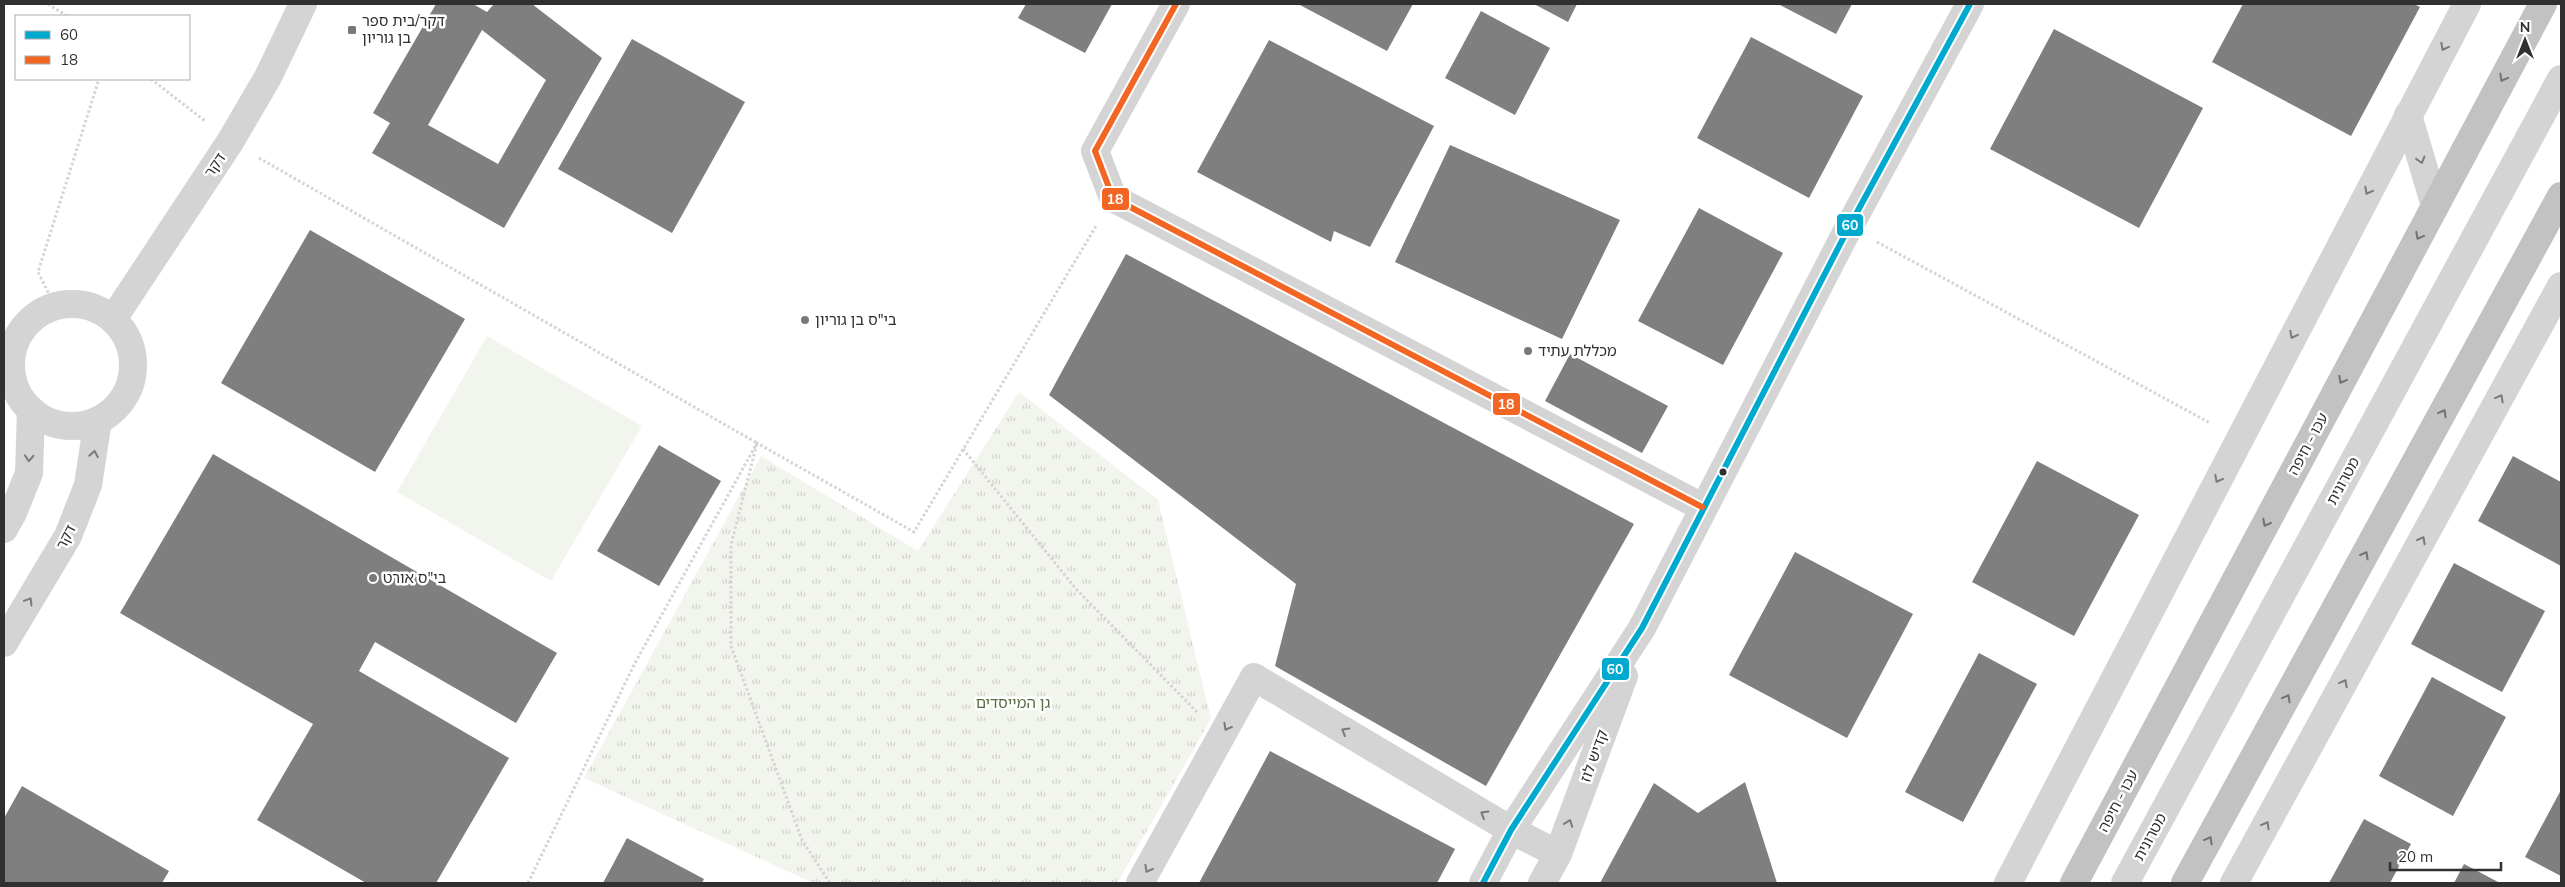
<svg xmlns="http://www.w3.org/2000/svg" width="2565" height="887" font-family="Mulish,'Noto Sans Hebrew',sans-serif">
  <defs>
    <pattern id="park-tufts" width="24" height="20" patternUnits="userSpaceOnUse" patternTransform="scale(1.25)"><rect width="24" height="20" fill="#f2f5ed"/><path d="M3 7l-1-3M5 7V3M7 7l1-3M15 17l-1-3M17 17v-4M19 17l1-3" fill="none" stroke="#d0d2cc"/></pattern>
  </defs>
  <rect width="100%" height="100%" fill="#fff"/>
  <!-- green -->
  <polygon fill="#f2f5ed" points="487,336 642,426 551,581 397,492"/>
  <!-- park -->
  <polygon fill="url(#park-tufts)" points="1019,392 1158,500 1211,719 1117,883 813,883 584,778 761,456 918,551"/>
  <!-- building -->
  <g fill="#7f7f7f" fill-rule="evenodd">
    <path d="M436 4H473L487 12 494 4H532L602 58 504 228 372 153 390 123 373 113ZM482 30 546 80 498 164 428 125Z"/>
    <polygon points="1026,4 1112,4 1085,53 1018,18"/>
    <polygon points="1298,4 1413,4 1387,51"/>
    <polygon points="1534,4 1577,4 1568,22"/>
    <polygon points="1778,4 1852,4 1836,34"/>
    <polygon points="2243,4 2414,4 2420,7 2351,136 2212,62"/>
    <polygon points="1481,11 1550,48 1515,115 1445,78"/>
    <polygon points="2054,29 2203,108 2139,228 1990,149"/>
    <polygon points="1751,37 1863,96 1809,198 1697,138"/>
    <polygon points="632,39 745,102 672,233 558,169"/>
    <polygon points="1269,40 1434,126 1370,247 1334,231 1331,242 1197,172"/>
    <polygon points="1450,145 1620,220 1562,339 1395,262"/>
    <polygon points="1699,208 1783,253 1723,365 1638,321"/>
    <polygon points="310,230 465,319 375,472 221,383"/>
    <polygon points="1126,254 1634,524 1486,786 1275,666 1296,584 1049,395"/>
    <polygon points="1570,354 1668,406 1642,453 1545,401"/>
    <polygon points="659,445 721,481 659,586 597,551"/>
    <polygon points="213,454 557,653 516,723 375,642 359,671 509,758 436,883 366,883 257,820 313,724 120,613"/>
    <polygon points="2513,456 2561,482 2561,566 2478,521"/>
    <polygon points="2037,461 2139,515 2074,636 1972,582"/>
    <polygon points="1795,552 1913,614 1847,738 1729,675"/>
    <polygon points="2454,563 2545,611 2502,692 2411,644"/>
    <polygon points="1979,653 2037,684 1963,822 1905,792"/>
    <polygon points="2432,677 2506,717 2453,816 2379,776"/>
    <polygon points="1270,751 1455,849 1437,883 1199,883"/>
    <polygon points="1745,782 1777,883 1600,883 1654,783 1698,813"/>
    <polygon points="22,786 169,871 162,883 4,883 4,818"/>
    <polygon points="2561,790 2561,876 2525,857"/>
    <polygon points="2364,819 2411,844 2390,883 2329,883"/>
    <polygon points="627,838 704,879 702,883 603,883"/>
    <polygon points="2464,864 2500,883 2454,883"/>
  </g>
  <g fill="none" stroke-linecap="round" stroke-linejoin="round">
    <!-- path -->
    <g stroke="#d4d4d4" stroke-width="3" stroke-dasharray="2.5 2.5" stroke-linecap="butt">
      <polyline points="48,4 67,16"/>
      <polyline points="151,79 205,121"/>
      <polyline points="259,158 757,443 731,545 731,646 802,840 830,883"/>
      <polyline points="1877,242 2210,423"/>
      <polyline points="55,306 38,272 99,79"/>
      <polyline points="963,449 1076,589 1197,712"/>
      <polyline points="528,883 635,663 757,443 914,532 1096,226"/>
    </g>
    <!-- minor -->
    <g stroke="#d4d4d4" stroke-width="28">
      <polyline points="1176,4 1095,151 1113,198 1702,507"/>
      <polyline points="2408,115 2435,206"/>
      <circle cx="72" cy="365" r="61"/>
      <polyline points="113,319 230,142 268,77 303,4"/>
      <polyline points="4,529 13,513 29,473 31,410"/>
      <polyline points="4,643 68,536 88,485 98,420"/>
      <polyline points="1140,883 1254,677 1511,830 1558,854"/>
      <polyline points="1483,883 1511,830 1642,628 1849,227 1970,4"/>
      <polyline points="1542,883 1558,854 1624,676"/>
      <polyline points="2008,883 2467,4"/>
      <polyline points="2125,883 2561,79"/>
      <polyline points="2234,883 2561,286"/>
    </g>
    <!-- highway -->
    <g stroke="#c2c2c2" stroke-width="28">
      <polyline points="2074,883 2543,4"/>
      <polyline points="2185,883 2561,196"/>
    </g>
    <!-- bus-1 casing -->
    <g stroke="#fff" stroke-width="10">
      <polyline id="bus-1" points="1483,883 1511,830 1642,628 1849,227 1970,4"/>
    </g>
    <!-- bus-2 casing -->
    <g stroke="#fff" stroke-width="10">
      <polyline id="bus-2" points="1176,4 1095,151 1113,198 1702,507"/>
    </g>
    <!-- bus-1 -->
    <use href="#bus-1" stroke="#00a9ce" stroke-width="6"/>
    <!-- bus-2 -->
    <use href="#bus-2" stroke="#f26522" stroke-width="6"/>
  </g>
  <!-- one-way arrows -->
  <defs><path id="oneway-chevron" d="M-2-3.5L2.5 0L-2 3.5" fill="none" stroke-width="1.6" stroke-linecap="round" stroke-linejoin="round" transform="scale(1.25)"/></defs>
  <g stroke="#7a7a7a">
    <use href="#oneway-chevron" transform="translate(2444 47) rotate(118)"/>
    <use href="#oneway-chevron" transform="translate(2421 160) rotate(73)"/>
    <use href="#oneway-chevron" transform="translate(2368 191) rotate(118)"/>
    <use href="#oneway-chevron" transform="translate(2293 335) rotate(118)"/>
    <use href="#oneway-chevron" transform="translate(2500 398) rotate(-61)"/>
    <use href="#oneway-chevron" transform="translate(94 454) rotate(-80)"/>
    <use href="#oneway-chevron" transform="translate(29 458) rotate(93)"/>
    <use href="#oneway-chevron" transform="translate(2218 479) rotate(118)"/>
    <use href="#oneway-chevron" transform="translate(2422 540) rotate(-61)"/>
    <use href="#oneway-chevron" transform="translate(29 601) rotate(-59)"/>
    <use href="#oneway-chevron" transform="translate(2344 683) rotate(-61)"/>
    <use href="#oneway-chevron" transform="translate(1227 727) rotate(119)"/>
    <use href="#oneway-chevron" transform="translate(1345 731) rotate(-149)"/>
    <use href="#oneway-chevron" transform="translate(1484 814) rotate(-149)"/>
    <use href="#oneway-chevron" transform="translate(1569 823) rotate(-70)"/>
    <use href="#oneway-chevron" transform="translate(2266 825) rotate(-61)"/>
    <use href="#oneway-chevron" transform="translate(1148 869) rotate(119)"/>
  </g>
  <g stroke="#727272">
    <use href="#oneway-chevron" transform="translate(2503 78) rotate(118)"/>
    <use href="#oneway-chevron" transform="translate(2419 236) rotate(118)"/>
    <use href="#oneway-chevron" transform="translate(2342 380) rotate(118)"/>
    <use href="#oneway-chevron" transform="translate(2443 413) rotate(-61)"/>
    <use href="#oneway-chevron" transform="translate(2266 523) rotate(118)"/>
    <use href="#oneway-chevron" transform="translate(2365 555) rotate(-61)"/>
    <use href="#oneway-chevron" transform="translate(2287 698) rotate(-61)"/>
    <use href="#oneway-chevron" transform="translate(2209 840) rotate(-61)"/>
  </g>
  <!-- markers -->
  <g fill="#787878" stroke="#fff" stroke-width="2">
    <rect x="347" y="25" width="10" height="10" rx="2.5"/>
    <circle cx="805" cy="320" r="5"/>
    <circle cx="1528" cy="351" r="5"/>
    <circle cx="373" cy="578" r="5"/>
  </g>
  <circle fill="#303030" stroke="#fff" stroke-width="2" cx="1723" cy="472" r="4.5"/>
  <g text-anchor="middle" stroke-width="5" stroke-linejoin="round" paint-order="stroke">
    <!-- poi labels -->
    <g font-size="15" fill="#303030" stroke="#fff" text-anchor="start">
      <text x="362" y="26">דקר/בית ספר<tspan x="362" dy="17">בן גוריון</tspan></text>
      <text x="815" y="325">בי"ס בן גוריון</text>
      <text x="1538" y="356">מכללת עתיד</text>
      <text x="383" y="583">בי"ס אורט</text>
    </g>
    <!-- street labels -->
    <g font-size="15" fill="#303030" stroke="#fff">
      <text transform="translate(215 165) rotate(-56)" y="5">דקר</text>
      <text transform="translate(2308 444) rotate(-62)" y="5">עכו - חיפה</text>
      <text transform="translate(2343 481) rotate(-61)" y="5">מטרונית</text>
      <text transform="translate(66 537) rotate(-63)" y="5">דקר</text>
      <text transform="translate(1594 756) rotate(-70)" y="5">קדיש לוז</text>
      <text transform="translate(2118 801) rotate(-62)" y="5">עכו - חיפה</text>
      <text transform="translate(2150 837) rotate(-61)" y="5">מטרונית</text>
    </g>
    <!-- park labels -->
    <g font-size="15" fill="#566a3f" stroke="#fff">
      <text x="1013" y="708">גן המייסדים</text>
    </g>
  </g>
  <g stroke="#fff" stroke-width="2">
    <rect x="1101" y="187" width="29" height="24" rx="5" fill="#f26522"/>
    <rect x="1836" y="213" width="28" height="24" rx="5" fill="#00a9ce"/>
    <rect x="1492" y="392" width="29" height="24" rx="5" fill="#f26522"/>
    <rect x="1601" y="657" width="29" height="24" rx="5" fill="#00a9ce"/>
  </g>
  <g font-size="14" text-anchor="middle" font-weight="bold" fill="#fff">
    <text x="1115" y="204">18</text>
    <text x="1850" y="230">60</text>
    <text x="1506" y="409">18</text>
    <text x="1615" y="674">60</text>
  </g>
  <!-- border -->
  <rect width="2565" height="887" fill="none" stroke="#303030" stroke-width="10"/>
  <!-- legend -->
  <rect x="15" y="15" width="175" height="65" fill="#ffffff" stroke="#acacac"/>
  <rect x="25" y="31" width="25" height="8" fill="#00a9ce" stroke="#acacac"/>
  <text x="60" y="40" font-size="15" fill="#303030">60</text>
  <rect x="25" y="56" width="25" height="8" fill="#f26522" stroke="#acacac"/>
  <text x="60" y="65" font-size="15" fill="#303030">18</text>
  <!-- north arrow -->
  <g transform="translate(2525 40)" stroke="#ffffff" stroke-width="4" paint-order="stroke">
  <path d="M0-4L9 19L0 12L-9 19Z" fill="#303030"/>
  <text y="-8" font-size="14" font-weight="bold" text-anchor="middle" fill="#303030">N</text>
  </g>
  <!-- scale -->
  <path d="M2390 862v8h111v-8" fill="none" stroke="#303030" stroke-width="2.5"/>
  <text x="2398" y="862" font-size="15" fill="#303030" stroke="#ffffff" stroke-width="4" paint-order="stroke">20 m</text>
</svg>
